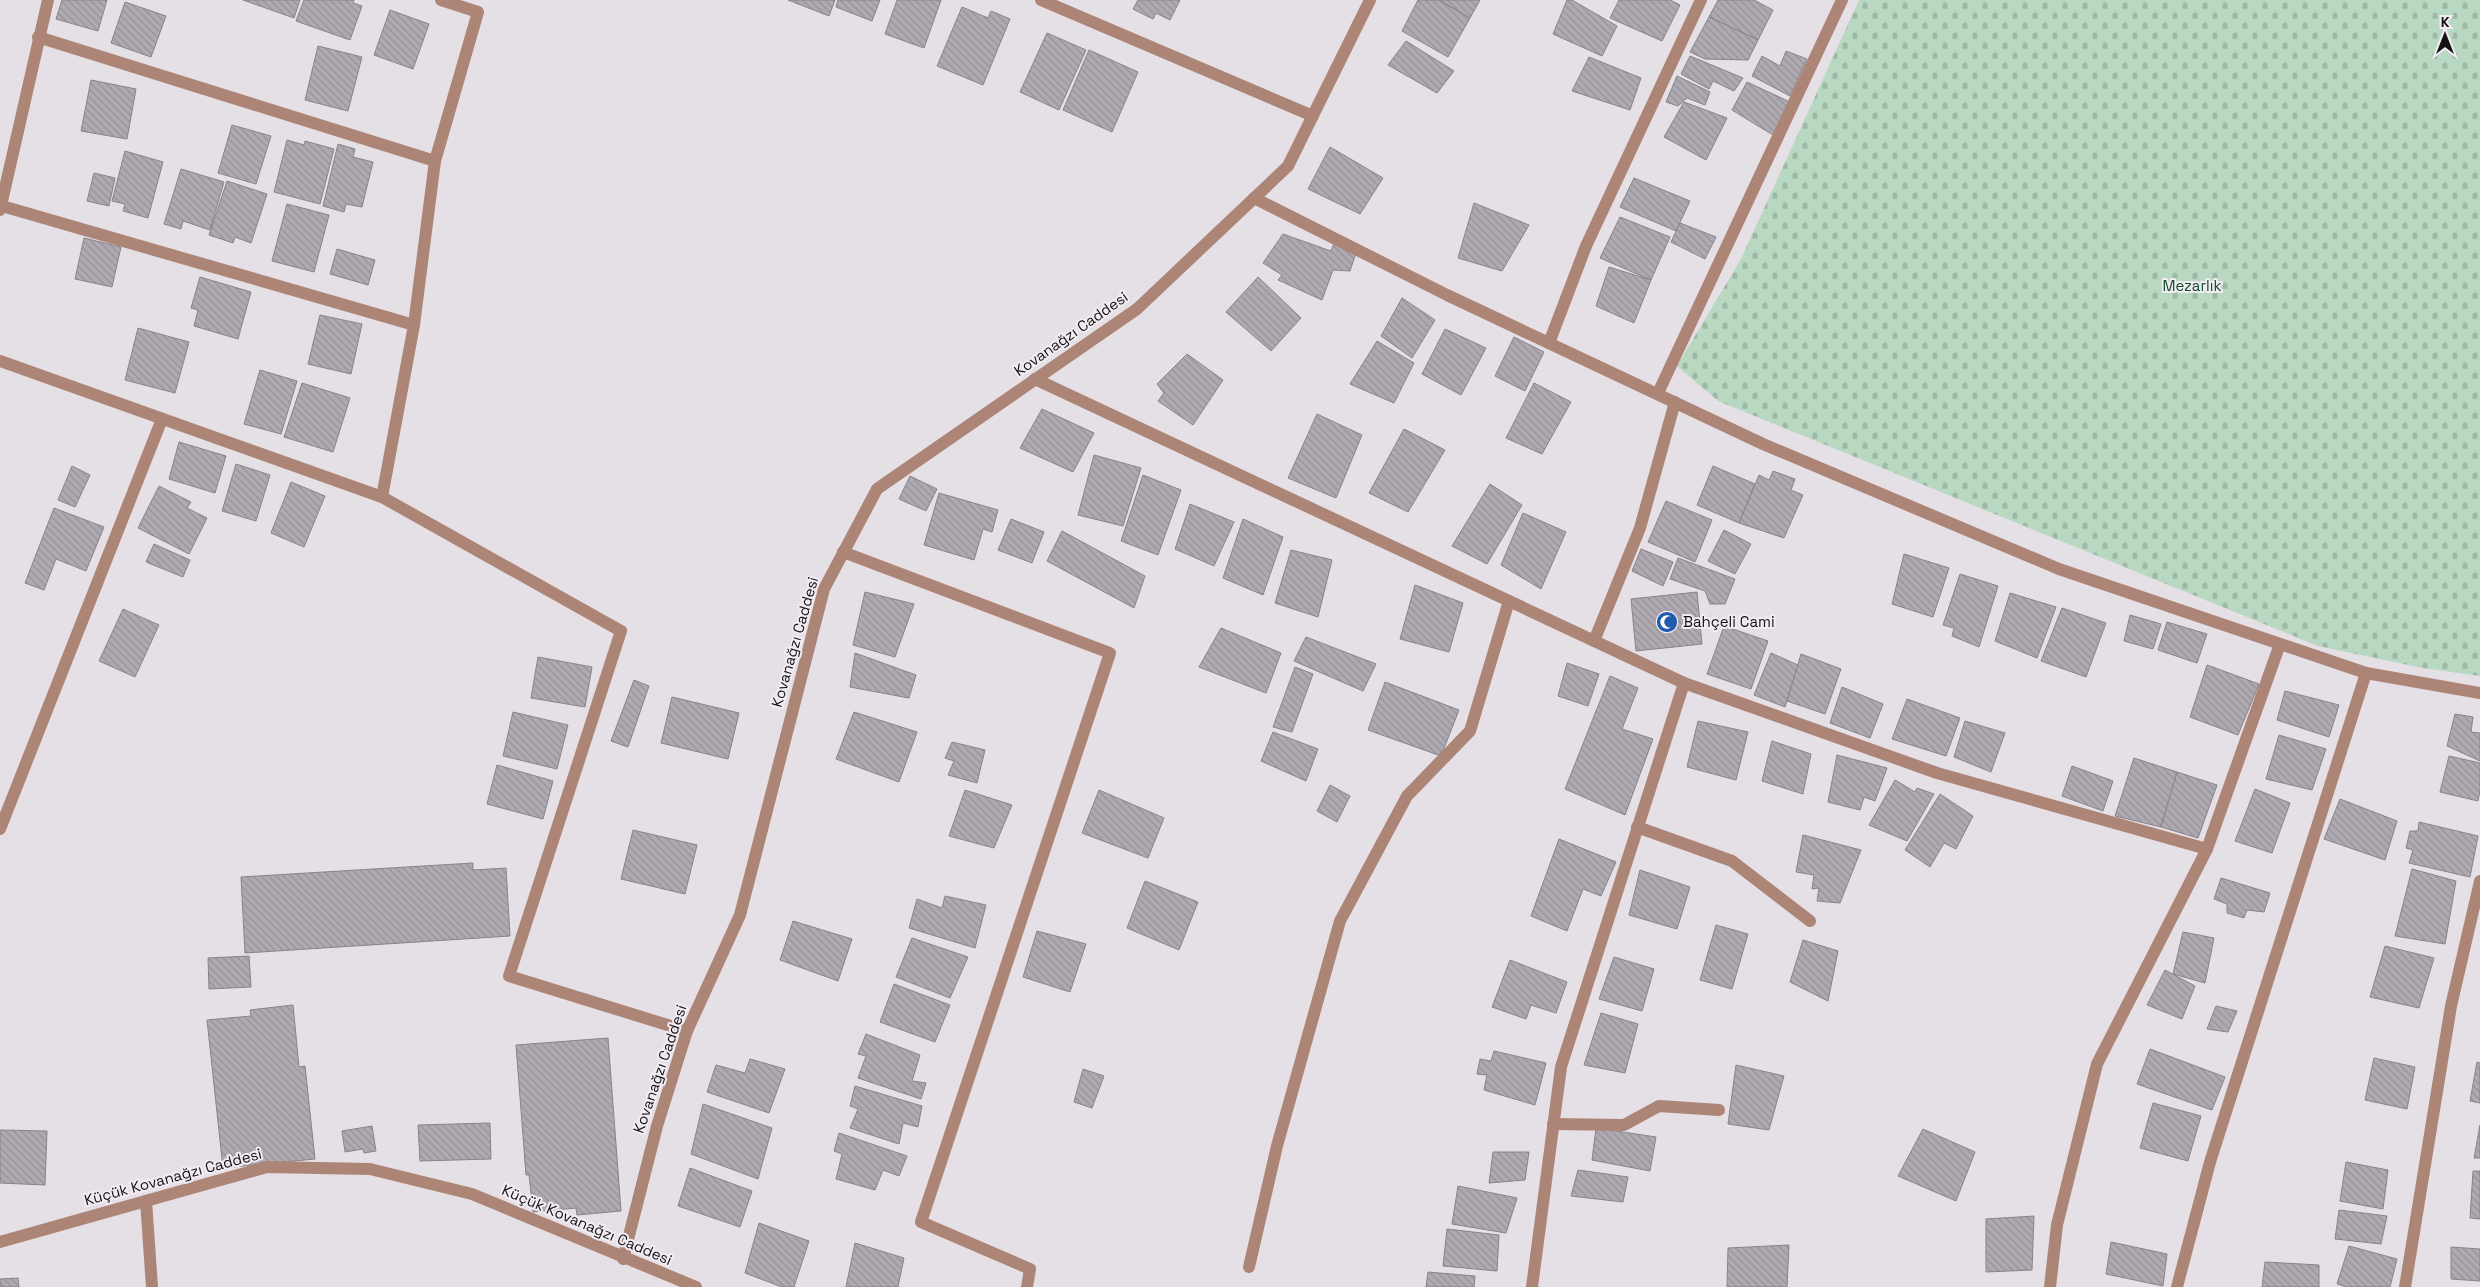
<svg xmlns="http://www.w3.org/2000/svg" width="2480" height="1287" font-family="'Space Grotesk',sans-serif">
  <defs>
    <pattern id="cemetery-stones" width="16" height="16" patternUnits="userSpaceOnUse" patternTransform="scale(1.25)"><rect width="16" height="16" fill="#b8d8c1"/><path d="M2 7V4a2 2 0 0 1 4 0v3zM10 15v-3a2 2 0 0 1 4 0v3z" fill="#9db8a5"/></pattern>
    <pattern id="building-back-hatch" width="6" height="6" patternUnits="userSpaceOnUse" patternTransform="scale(1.25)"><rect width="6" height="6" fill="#afaab1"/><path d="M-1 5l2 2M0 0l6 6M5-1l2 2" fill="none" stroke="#969197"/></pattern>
  </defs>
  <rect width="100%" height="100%" fill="#e5dfe6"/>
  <!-- cemetery -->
  <polygon fill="url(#cemetery-stones)" points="1859,0 2480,0 2480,676 2423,668 2318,646 1718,401 1677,366 1741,259"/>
  <!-- building -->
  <g fill="url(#building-back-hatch)" stroke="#88838a">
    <polygon points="62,0 107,0 98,31 56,19"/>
    <polygon points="243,0 300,0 294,18"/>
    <polygon points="304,0 354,0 353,3 362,6 350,40 296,21"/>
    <polygon points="788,0 835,0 829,16"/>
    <polygon points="838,0 880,0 872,21 836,7"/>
    <polygon points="897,0 941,0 924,48 885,34"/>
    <polygon points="1138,0 1180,0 1170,20 1156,13 1153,19 1133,9"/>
    <polygon points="1418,0 1439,0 1470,18 1448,57 1402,31"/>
    <polygon points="1439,0 1480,0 1470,18"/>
    <polygon points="1567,0 1572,0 1617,26 1602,56 1553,34"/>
    <polygon points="1619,0 1670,0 1680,5 1662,41 1610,18"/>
    <polygon points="1718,0 1754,0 1773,10 1758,40 1709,17"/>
    <polygon points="125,2 166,16 151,57 111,43"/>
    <polygon points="962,7 988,18 991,11 1010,19 983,85 937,66"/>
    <polygon points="390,10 429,24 413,69 374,55"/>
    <polygon points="1709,17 1758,40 1748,60 1705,59 1690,52"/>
    <polygon points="1047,33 1086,50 1059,110 1020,92"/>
    <polygon points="1406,41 1454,71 1437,93 1388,65"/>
    <polygon points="318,46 362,57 348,111 305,100"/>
    <polygon points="1089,50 1138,72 1112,132 1063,110"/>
    <polygon points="1786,51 1807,59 1790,96 1752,76 1762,56 1780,66"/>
    <polygon points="1690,56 1743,78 1734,91 1713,81 1709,89 1681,74"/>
    <polygon points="1589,57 1641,78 1630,110 1572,91"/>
    <polygon points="1677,76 1710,92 1705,105 1687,98 1678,106 1666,102"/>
    <polygon points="91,80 136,89 127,139 81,131"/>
    <polygon points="1747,82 1790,102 1773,135 1732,110"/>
    <polygon points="1684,102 1727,118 1706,160 1664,137"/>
    <polygon points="232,125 271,136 256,184 218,173"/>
    <polygon points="287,140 304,145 305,141 334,149 320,204 274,192"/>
    <polygon points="338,144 355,149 353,157 373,162 362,207 346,204 344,212 323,206"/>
    <polygon points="1330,147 1383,178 1360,214 1308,189"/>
    <polygon points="125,151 163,162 148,218 123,211 125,204 112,201"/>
    <polygon points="181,169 224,182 210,230 183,221 181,229 164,224"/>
    <polygon points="94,173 115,178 109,206 87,201"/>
    <polygon points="1634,178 1690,201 1676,231 1620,207"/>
    <polygon points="227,181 267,194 251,243 235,237 233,243 209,235"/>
    <polygon points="1474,203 1529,225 1502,271 1458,258"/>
    <polygon points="287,204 329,215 314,272 272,261"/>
    <polygon points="1620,217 1670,237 1651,280 1600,258"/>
    <polygon points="1680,223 1716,237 1705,259 1671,242"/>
    <polygon points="1283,234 1331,251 1334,243 1356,253 1350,271 1333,270 1322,300 1278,280 1282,275 1263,263"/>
    <polygon points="84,238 121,247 112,287 75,279"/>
    <polygon points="337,249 375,260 368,285 330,274"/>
    <polygon points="1609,267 1651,280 1634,323 1596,306"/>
    <polygon points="200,277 251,292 238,339 194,326 198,310 191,308"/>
    <polygon points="1258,277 1301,318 1271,351 1226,312"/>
    <polygon points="1402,298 1435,320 1412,358 1381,336"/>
    <polygon points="320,315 362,324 351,374 308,364"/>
    <polygon points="138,328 189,342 175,393 125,380"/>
    <polygon points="1445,329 1486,348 1461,395 1422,374"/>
    <polygon points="1514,337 1544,352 1525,391 1495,376"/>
    <polygon points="1377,341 1414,363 1394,403 1350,384"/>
    <polygon points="1187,354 1223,380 1193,425 1158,401 1164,393 1157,384"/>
    <polygon points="260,370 297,381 281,434 244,424"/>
    <polygon points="302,383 350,398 333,452 284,437"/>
    <polygon points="1534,383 1571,402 1542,454 1506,438"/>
    <polygon points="1042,409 1094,433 1073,472 1020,448"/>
    <polygon points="1317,414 1362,435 1336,498 1288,478"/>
    <polygon points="1404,429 1445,450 1408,512 1369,493"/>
    <polygon points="179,442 226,456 215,493 169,479"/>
    <polygon points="1094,455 1141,468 1123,526 1078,515"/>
    <polygon points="236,464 270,475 256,521 222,511"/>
    <polygon points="72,466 90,475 75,507 58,500"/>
    <polygon points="1713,466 1755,484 1739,523 1697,505"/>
    <polygon points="1773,471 1795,479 1791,490 1803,495 1784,538 1739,523 1759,475 1769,480"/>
    <polygon points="1143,475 1181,490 1158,555 1121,541"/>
    <polygon points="910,476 937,489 926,511 899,499"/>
    <polygon points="291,482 325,496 304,547 271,533"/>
    <polygon points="1490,484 1522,505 1487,564 1452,546"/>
    <polygon points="159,486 191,502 187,508 207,518 189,554 138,528"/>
    <polygon points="939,493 998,510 992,532 983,529 974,560 924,545"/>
    <polygon points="1666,501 1712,520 1695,562 1648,542"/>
    <polygon points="1190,504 1234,522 1214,566 1175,549"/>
    <polygon points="54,508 104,527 86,571 56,559 44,590 25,583"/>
    <polygon points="1523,513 1566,532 1541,589 1501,565"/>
    <polygon points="1011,519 1044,532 1032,563 998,550"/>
    <polygon points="1243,519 1283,537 1263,595 1223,578"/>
    <polygon points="1724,530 1751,544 1735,574 1708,561"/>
    <polygon points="1062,531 1145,576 1134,608 1047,561"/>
    <polygon points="154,544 190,560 183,577 146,562"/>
    <polygon points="1641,549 1673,562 1663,586 1632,571"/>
    <polygon points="1291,550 1332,560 1318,617 1275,603"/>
    <polygon points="1904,554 1949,568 1933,617 1892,604"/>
    <polygon points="1678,558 1735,579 1725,604 1710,604 1705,591 1670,579"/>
    <polygon points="1960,574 1998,586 1979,647 1952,636 1954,628 1943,625"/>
    <polygon points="1415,585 1463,603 1449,652 1400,639"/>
    <polygon points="865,592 914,604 895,657 853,645"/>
    <polygon points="1697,592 1702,644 1636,651 1631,599"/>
    <polygon points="2010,593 2056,607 2037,658 1995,641"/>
    <polygon points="2062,608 2106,623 2086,677 2041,661"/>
    <polygon points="123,609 159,625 135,677 99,661"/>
    <polygon points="2130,615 2161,624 2153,649 2124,641"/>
    <polygon points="2167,622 2207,634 2197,663 2158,650"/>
    <polygon points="1724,626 1768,641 1751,689 1707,674"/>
    <polygon points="1221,628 1281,653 1266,693 1199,667"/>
    <polygon points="1306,637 1376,664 1363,691 1294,661"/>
    <polygon points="855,653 916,675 909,698 850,687"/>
    <polygon points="1771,653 1798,665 1785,707 1754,695"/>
    <polygon points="1801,654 1841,669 1825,714 1787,701"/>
    <polygon points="538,657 592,667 585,707 531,698"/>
    <polygon points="1567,663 1599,674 1588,706 1558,696"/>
    <polygon points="2207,665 2259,684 2238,735 2190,717"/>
    <polygon points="1295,667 1313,674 1292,732 1273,727"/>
    <polygon points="1610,676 1638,688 1622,729 1653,739 1625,815 1565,789"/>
    <polygon points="634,680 649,686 628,747 611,741"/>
    <polygon points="1385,682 1459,710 1441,756 1368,730"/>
    <polygon points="1842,687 1883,704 1870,738 1830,723"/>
    <polygon points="2285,691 2339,705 2329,737 2277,720"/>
    <polygon points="672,697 739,713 728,759 661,743"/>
    <polygon points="1907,699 1960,718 1946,756 1892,739"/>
    <polygon points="513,712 568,725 557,769 503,756"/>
    <polygon points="854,712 917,732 899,782 836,759"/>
    <polygon points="2455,714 2473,717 2471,732 2480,733 2480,761 2447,746"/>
    <polygon points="1698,721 1748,732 1736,780 1687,767"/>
    <polygon points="1965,721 2005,733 1991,772 1954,757"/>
    <polygon points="1273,732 1318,749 1306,781 1261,761"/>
    <polygon points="2279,735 2326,749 2312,790 2266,779"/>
    <polygon points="1772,741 1811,754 1803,794 1762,781"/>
    <polygon points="952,742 985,750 977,783 948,775 954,761 945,758"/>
    <polygon points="1837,755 1887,768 1875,801 1864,797 1860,810 1828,802"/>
    <polygon points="2449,756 2480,763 2480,791 2478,801 2440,792"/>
    <polygon points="2134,758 2177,772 2161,827 2115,816"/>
    <polygon points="497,765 553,781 543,819 487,804"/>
    <polygon points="2072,766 2113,781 2103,811 2062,796"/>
    <polygon points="2177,772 2217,785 2198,838 2161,827"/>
    <polygon points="1895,780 1915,792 1917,788 1934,794 1907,841 1869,825"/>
    <polygon points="1330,785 1350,796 1337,822 1317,811"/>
    <polygon points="2255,789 2290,803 2272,853 2235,841"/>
    <polygon points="965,790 1012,805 994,848 949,836"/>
    <polygon points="1099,790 1164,818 1148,858 1082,833"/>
    <polygon points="1940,794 1973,816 1956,849 1944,843 1930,867 1905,850"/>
    <polygon points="2340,799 2397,821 2385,860 2324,839"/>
    <polygon points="2419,822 2478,836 2470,877 2409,863 2413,850 2406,848 2410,831 2418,831"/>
    <polygon points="633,830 697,845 685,894 621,879"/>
    <polygon points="1803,835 1861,850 1840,903 1817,901 1819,888 1812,889 1814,875 1796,872"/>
    <polygon points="1559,839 1616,862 1601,896 1583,889 1567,931 1531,916"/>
    <polygon points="473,863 473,870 506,868 510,936 245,953 241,877"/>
    <polygon points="2412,869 2456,881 2445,944 2395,936"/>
    <polygon points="1640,870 1690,887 1677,929 1629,915"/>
    <polygon points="2221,878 2270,893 2264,912 2247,910 2244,918 2227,913 2227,904 2214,899"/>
    <polygon points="1145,881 1198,902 1179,950 1127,928"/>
    <polygon points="945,896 986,905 975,948 909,928 917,899 942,908"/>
    <polygon points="793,921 852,939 838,981 780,960"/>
    <polygon points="1716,925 1748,934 1732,989 1700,980"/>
    <polygon points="1037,931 1086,944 1070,992 1023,977"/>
    <polygon points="2183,932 2214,938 2205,983 2173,974"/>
    <polygon points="912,938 968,957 950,998 896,977"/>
    <polygon points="1803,940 1838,951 1828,1001 1790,982"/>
    <polygon points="2385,946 2434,958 2419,1008 2370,997"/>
    <polygon points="249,956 251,987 209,989 208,958"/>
    <polygon points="1614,957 1654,969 1642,1011 1599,999"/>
    <polygon points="1510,960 1567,982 1556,1013 1531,1005 1526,1019 1492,1007"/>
    <polygon points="2165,970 2195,986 2182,1019 2147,1005"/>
    <polygon points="894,984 950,1005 935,1042 880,1022"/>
    <polygon points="293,1005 299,1067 305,1066 315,1159 223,1168 207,1020 251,1016 250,1010"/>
    <polygon points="2216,1006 2237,1011 2228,1032 2207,1029"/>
    <polygon points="1601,1013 1638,1024 1625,1073 1584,1065"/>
    <polygon points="866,1034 920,1055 912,1081 926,1083 921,1099 858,1078 866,1056 858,1054"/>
    <polygon points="608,1038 621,1211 577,1215 576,1208 533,1212 529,1175 526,1175 516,1045"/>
    <polygon points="2150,1049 2225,1077 2212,1110 2137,1084"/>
    <polygon points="1494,1051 1546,1063 1535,1105 1484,1090 1487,1075 1477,1074 1480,1059 1491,1061"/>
    <polygon points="2374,1058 2415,1067 2407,1109 2365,1100"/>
    <polygon points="750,1059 785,1069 769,1113 707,1092 716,1065 745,1073"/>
    <polygon points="2477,1062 2480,1063 2480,1103 2470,1101"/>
    <polygon points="1736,1065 1784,1076 1769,1130 1728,1124"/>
    <polygon points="1083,1069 1104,1076 1092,1108 1074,1102"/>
    <polygon points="855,1086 922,1106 918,1127 903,1123 899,1144 850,1128 858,1109 850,1106"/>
    <polygon points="2153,1103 2201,1116 2188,1161 2140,1148"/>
    <polygon points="703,1104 772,1128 758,1179 691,1154"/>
    <polygon points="490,1123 491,1159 420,1161 418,1125"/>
    <polygon points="2480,1125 2480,1158 2474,1158"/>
    <polygon points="372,1126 376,1151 364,1153 363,1149 345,1152 342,1131"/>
    <polygon points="1596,1128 1656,1137 1650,1171 1592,1160"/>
    <polygon points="1923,1129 1975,1152 1956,1201 1898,1176"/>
    <polygon points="0,1130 47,1131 45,1185 0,1183"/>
    <polygon points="839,1133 907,1156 899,1176 883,1170 875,1190 836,1179 842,1154 834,1151"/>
    <polygon points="1493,1152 1529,1152 1525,1180 1489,1183"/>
    <polygon points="2346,1162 2388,1170 2383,1209 2340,1201"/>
    <polygon points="690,1168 752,1191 740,1227 678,1206"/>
    <polygon points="1578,1170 1628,1177 1623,1202 1571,1196"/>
    <polygon points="2473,1171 2480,1171 2480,1219 2470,1218"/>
    <polygon points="1458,1186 1517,1198 1506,1233 1452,1224"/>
    <polygon points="2339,1210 2387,1216 2381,1244 2335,1239"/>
    <polygon points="2034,1216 2032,1270 1986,1272 1986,1219"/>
    <polygon points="759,1223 809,1241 794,1287 782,1287 745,1273"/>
    <polygon points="1447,1229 1499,1235 1497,1271 1443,1266"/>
    <polygon points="2111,1242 2167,1254 2163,1286 2106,1274"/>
    <polygon points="855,1243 904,1258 898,1287 846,1287"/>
    <polygon points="1789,1245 1787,1287 1727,1287 1728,1248"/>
    <polygon points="2349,1246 2397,1259 2390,1287 2347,1287 2337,1284"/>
    <polygon points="2451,1247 2480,1249 2480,1281 2451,1279"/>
    <polygon points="2265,1262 2319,1265 2319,1287 2262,1287"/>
    <polygon points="1428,1272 1475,1276 1474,1287 1426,1287"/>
    <polygon points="18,1278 19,1287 0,1287 0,1279"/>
  </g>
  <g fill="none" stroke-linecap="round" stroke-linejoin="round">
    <!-- minor -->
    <g stroke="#ac8576" stroke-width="12">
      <polyline points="441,0 478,12 435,161 414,325 382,497 621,631 509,976 687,1031"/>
      <polyline points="1041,0 1313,116"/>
      <polyline points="38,37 435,161"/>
      <polyline points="1254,198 1447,295 1763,444 2059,569 2366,673 2480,693"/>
      <polyline points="2,206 414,325"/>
      <polyline points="0,210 48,0"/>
      <polyline points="1549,343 1586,246 1701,0"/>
      <polyline points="0,361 382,497"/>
      <polyline points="1035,379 1684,683 1937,773 2207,849"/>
      <polyline points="1658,393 1842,0"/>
      <polyline points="843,552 1110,653 921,1222 1030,1269 1027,1287"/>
      <polyline points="1594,641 1640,528 1675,402"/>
      <polyline points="1637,827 1732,861 1810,921"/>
      <polyline points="0,829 162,419"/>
      <polyline points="1553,1124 1624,1125 1659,1106 1719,1110"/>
      <polyline points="146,1201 152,1287"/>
      <polyline points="0,1242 267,1167 370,1169 472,1194 696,1287"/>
      <polyline points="623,1259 657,1126 687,1031 740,915 824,589 877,489 1137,309 1288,166 1370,0"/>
      <polyline points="1249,1267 1277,1146 1340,921 1407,796 1470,731 1509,601"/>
      <polyline points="1532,1287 1561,1067 1684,683"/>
      <polyline points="2050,1287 2057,1225 2097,1064 2207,849 2280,644"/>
      <polyline points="2177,1287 2210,1162 2366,673"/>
      <polyline points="2405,1287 2451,1006 2480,881"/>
    </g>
  </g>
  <!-- icons -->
  <defs>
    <g id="mosque-disc" transform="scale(1.125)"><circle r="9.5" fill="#215bad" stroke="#f3ecf3"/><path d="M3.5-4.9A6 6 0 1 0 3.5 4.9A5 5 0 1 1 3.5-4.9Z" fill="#fff"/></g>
  </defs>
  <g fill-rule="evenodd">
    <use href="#mosque-disc" x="1667" y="622"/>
  </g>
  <g text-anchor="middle" stroke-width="4" stroke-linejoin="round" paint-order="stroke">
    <!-- park labels -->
    <g font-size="15" fill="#0b4d29" stroke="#f3ecf3">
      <text x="2192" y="291">Mezarlık</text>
    </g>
    <!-- street labels -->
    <g font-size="15" fill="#141214" stroke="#f3ecf3">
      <text transform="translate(1071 334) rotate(-35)" y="5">Kovanağzı Caddesi</text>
      <text transform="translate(795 642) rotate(-74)" y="5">Kovanağzı Caddesi</text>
      <text transform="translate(660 1069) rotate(-71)" y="5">Kovanağzı Caddesi</text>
      <text transform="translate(173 1177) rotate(-15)" y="5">Küçük Kovanağzı Caddesi</text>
      <text transform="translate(587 1225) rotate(23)" y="5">Küçük Kovanağzı Caddesi</text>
    </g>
    <!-- poi labels -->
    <g font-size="15" fill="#141214" stroke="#f3ecf3" text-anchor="start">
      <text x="1683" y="627">Bahçeli Cami</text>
    </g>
  </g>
  <!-- north arrow -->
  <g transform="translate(2445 35)" stroke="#f3ecf3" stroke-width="4" paint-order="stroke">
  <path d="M0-4L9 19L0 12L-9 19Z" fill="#141214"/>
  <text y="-8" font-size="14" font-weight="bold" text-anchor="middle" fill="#141214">K</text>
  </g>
</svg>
